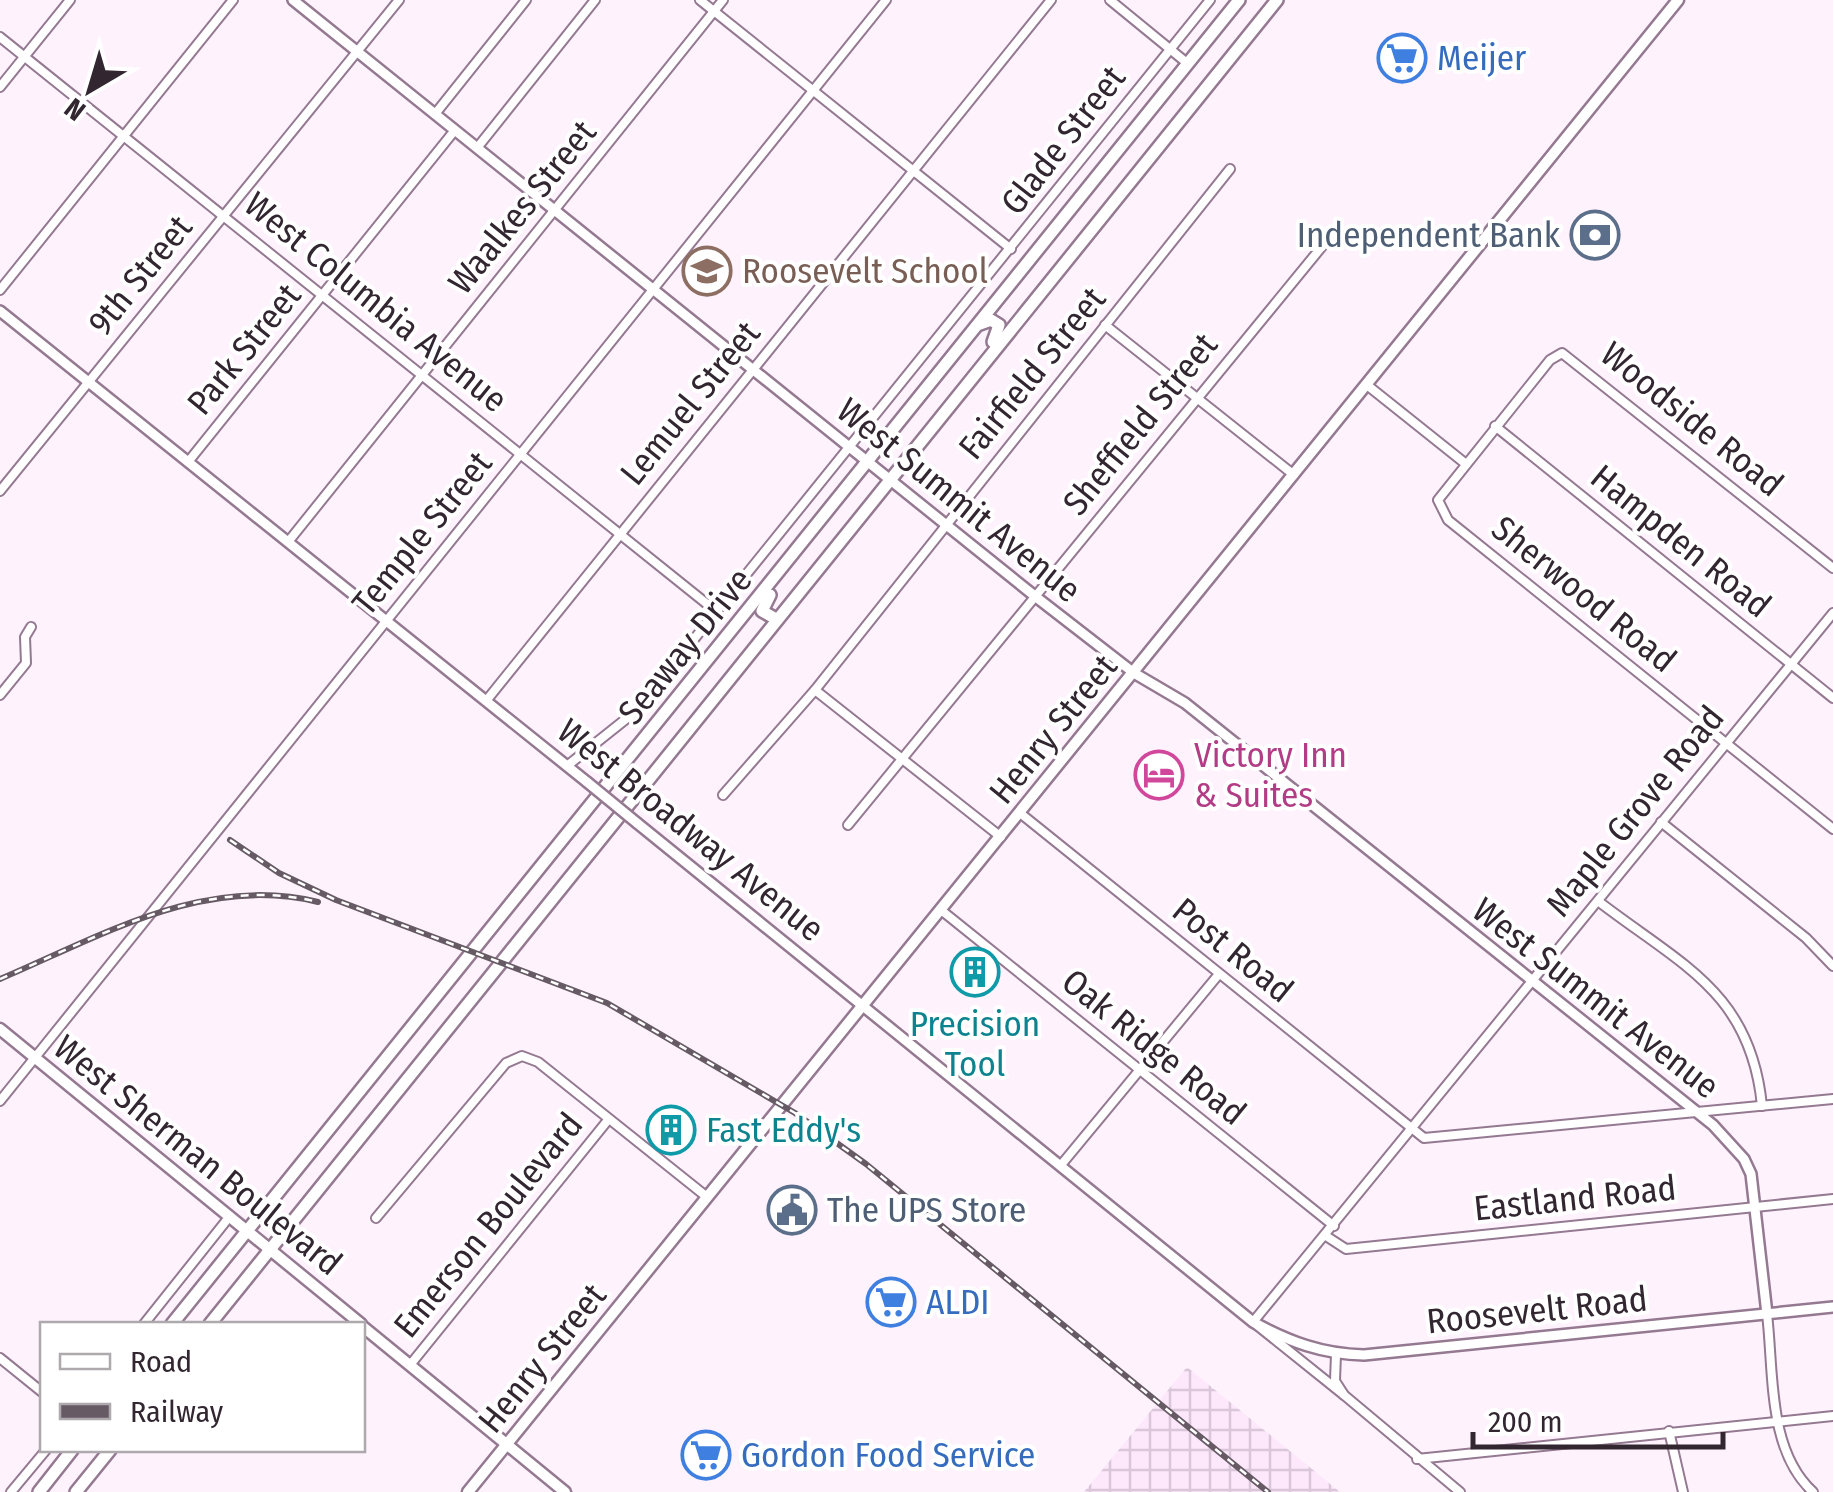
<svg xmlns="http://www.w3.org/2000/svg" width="1833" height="1492" font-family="'Fira Sans Condensed',sans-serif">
  <defs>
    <pattern id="industrial-grid" width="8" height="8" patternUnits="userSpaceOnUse" patternTransform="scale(2.5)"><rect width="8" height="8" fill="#fde7fb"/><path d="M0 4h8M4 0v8" fill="none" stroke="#d9c6d8"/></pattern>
  </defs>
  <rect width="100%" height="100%" fill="#fef2fd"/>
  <!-- industrial -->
  <polygon fill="url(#industrial-grid)" points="1187,1367 1340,1492 1084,1492"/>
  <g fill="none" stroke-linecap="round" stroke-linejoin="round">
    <!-- minor casing -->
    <g stroke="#947991" stroke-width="12">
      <g id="minor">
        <polyline points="700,0 1011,249"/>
        <polyline points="1110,0 1187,63"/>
        <polyline points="0,37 717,612"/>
        <polyline points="0,87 70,0"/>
        <polyline points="435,114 526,0"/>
        <polyline points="477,148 595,0"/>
        <polyline points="0,290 233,0"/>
        <polyline points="1105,325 1294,475"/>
        <polyline points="1367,385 1466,464"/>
        <polyline points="1495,426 1833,698"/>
        <polyline points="188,462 455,130"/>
        <polyline points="0,491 399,0"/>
        <polyline points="288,542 723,0"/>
        <polyline points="1833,568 1562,353 1550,360 1438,500 1448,520 1833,829"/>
        <polyline points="815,690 1001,837"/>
        <polyline points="0,695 26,663 25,637 31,627"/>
        <polyline points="486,701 1051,0"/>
        <polyline points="567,766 636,711 1210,0"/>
        <polyline points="723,795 815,690 1230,169"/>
        <polyline points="1020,813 1424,1138 1833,1099"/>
        <polyline points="1661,822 1806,938 1833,966"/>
        <polyline points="848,825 1324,244"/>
        <path d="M1598 901C1681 965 1751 992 1762 1106"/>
        <polyline points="941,910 1334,1226"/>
        <polyline points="0,1101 886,0"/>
        <polyline points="1061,1165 1219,974"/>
        <polyline points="376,1218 506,1063 522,1056 538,1062 707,1197"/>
        <polyline points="1326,1236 1346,1249 1833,1199"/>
        <path d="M1767 1314C1774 1372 1767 1450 1813 1492"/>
        <polyline points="144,1324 230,1216"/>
        <polyline points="1336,1354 1335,1381 1344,1395 1460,1492"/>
        <polyline points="0,1358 42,1392"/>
        <polyline points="410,1365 608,1120"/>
        <polyline points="1344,1395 1253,1322 1833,613"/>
        <polyline points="1669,1431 1683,1492"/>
        <polyline points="1417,1459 1833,1416"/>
        <polyline points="11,1492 46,1450"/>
      </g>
    </g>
    <!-- tertiary casing -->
    <g stroke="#947991" stroke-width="14">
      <g id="tertiary">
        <polyline points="293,0 1036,597 1134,673 1185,703 1713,1125 1744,1159 1751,1174 1767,1314"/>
        <polyline points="0,311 587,782"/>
        <path d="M637 823 1253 1322C1290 1342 1322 1354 1364 1355L1833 1307"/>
      </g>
    </g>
    <!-- secondary casing -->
    <g stroke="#947991" stroke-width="15">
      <g id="secondary">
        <polyline points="0,1029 361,1324"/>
        <polyline points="362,1326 565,1492"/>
        <polyline points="468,1492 1678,0"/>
      </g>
    </g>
    <!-- trunk casing -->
    <g stroke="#947991" stroke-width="16">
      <g id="trunk">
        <polyline points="980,324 991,320 999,325 993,342"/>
        <polyline points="770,595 762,611 776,619"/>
        <polyline points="172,1324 1239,0"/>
        <polyline points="210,1324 1277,0"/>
        <polyline points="39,1492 72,1450"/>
        <polyline points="76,1492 110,1450"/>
      </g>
    </g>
    <!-- minor -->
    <use href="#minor" stroke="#fff" stroke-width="8"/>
    <!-- tertiary -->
    <use href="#tertiary" stroke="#fff" stroke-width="9"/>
    <!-- secondary -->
    <use href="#secondary" stroke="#fff" stroke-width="10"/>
    <!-- trunk -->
    <use href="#trunk" stroke="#fff" stroke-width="11"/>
    <!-- rail casing -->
    <g stroke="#665b65" stroke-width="6">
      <g id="rail">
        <polyline points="230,840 279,873 336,900 607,1003 795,1113 866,1164 1268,1492"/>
        <path d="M0 979C101 936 205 874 318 902"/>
      </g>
    </g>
    <!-- rail -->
    <use href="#rail" stroke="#fff" stroke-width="2.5" stroke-dasharray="8" stroke-linecap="butt"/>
    <!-- tertiary-bridge casing -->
    <g stroke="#947991" stroke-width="14" stroke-linecap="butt">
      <polyline id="tertiary-bridge" points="587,782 637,823"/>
    </g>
    <!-- tertiary-bridge -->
    <use href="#tertiary-bridge" stroke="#fff" stroke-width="9"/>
  </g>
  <!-- icons -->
  <defs>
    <g id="supermarket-ring" transform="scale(2.5)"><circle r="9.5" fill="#fff" stroke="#3f7fe0" stroke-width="1.5"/><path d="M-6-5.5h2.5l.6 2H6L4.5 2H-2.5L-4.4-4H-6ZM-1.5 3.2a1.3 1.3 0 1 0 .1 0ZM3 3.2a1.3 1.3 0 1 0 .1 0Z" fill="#3f7fe0"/></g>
    <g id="bank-ring" transform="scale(2.5)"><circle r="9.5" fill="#fff" stroke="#5c6f8a" stroke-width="1.5"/><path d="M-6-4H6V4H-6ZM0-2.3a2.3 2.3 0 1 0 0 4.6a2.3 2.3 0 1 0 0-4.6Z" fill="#5c6f8a"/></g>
    <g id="school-ring" transform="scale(2.5)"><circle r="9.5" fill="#fff" stroke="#8d6e63" stroke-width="1.5"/><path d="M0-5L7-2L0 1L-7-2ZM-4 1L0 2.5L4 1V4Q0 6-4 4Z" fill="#8d6e63"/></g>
    <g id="hotel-ring" transform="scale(2.5)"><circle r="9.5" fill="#fff" stroke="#d1479c" stroke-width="1.5"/><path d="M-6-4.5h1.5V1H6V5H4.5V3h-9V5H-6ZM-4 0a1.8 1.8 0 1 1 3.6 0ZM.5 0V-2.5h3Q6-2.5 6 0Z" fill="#d1479c"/></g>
    <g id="building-ring" transform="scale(2.5)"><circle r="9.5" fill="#fff" stroke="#0f9aa8" stroke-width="1.5"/><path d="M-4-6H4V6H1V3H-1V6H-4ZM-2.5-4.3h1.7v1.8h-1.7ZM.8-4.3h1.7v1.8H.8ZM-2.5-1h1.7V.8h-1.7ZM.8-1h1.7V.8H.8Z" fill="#0f9aa8"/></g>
    <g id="civic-ring" transform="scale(2.5)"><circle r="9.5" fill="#fff" stroke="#5c6f8a" stroke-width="1.5"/><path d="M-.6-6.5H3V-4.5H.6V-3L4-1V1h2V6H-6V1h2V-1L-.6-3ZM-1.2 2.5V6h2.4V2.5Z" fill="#5c6f8a"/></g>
  </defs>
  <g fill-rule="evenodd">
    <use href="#supermarket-ring" x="1402" y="58"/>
    <use href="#bank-ring" x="1595" y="235"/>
    <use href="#school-ring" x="707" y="271"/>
    <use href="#hotel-ring" x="1159" y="775"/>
    <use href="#building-ring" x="975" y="972"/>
    <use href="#building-ring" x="671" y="1130"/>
    <use href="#civic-ring" x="792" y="1210"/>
    <use href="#supermarket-ring" x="891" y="1302"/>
    <use href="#supermarket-ring" x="706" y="1455"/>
  </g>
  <g text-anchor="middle" stroke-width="8" stroke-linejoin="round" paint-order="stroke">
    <!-- shop labels -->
    <g font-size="35" fill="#366cbe" stroke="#fff" text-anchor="start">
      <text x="1437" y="70">Meijer</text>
      <text x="926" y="1314">ALDI</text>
      <text x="741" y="1467">Gordon Food Service</text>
    </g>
    <!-- street labels -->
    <g font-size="35" fill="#322731" stroke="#fff">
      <text transform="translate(1063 140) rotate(-52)" y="12">Glade Street</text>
      <text transform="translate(522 207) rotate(-51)" y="12">Waalkes Street</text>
      <text transform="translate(140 275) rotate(-51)" y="12">9th Street</text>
      <text transform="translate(376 302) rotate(39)" y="12">West Columbia Avenue</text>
      <text transform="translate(244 349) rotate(-51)" y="12">Park Street</text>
      <text transform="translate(1032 373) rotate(-51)" y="12">Fairfield Street</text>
      <text transform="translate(690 403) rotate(-51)" y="12">Lemuel Street</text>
      <text transform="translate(1692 419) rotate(39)" y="12">Woodside Road</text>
      <text transform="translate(1140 424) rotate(-51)" y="12">Sheffield Street</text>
      <text transform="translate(959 500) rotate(39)" y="12">West Summit Avenue</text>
      <text transform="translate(422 533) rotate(-51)" y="12">Temple Street</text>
      <text transform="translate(1681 541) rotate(39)" y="12">Hampden Road</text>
      <text transform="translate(1584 594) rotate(39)" y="12">Sherwood Road</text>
      <text transform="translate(685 646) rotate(-51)" y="12">Seaway Drive</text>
      <text transform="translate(1053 729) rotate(-51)" y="12">Henry Street</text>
      <text transform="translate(1635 811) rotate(-51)" y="12">Maple Grove Road</text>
      <text transform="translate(691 830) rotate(39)" y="12">West Broadway Avenue</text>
      <text transform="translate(1233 950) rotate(39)" y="12">Post Road</text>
      <text transform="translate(1596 998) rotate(38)" y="12">West Summit Avenue</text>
      <text transform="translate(1154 1047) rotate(39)" y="12">Oak Ridge Road</text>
      <text transform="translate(198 1155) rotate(39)" y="12">West Sherman Boulevard</text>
      <text transform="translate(1575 1198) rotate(-6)" y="12">Eastland Road</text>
      <text transform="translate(488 1225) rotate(-51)" y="12">Emerson Boulevard</text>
      <text transform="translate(1537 1310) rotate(-6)" y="12">Roosevelt Road</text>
      <text transform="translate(542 1358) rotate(-51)" y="12">Henry Street</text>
    </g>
    <!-- service labels -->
    <g font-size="35" fill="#4e5e75" stroke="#fff" text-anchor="end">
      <text x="1560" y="247">Independent Bank</text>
      <text x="827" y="1222" text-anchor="start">The UPS Store</text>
    </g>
    <!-- education labels -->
    <g font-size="35" fill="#785e54" stroke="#fff" text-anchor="start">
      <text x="742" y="283">Roosevelt School</text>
    </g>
    <!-- hotel labels -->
    <g font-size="35" fill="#b23c85" stroke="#fff" text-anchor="start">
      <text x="1194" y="767">Victory Inn<tspan x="1194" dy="40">&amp; Suites</tspan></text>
    </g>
    <!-- culture labels -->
    <g font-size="35" fill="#0d838f" stroke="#fff">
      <text x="975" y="1036">Precision<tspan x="975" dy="40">Tool</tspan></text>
      <text x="706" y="1142" text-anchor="start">Fast Eddy's</text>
    </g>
  </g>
  <!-- legend -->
  <rect x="40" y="1322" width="325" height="130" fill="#ffffff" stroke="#ada9ad" stroke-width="2.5"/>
  <rect x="60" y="1354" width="50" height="15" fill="#ffffff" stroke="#ada9ad" stroke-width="2.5"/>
  <text x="130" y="1372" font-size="30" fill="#322731">Road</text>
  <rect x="60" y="1404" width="50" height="15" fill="#665b65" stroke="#ada9ad" stroke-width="2.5"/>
  <text x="130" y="1422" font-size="30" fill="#322731">Railway</text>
  <!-- north arrow -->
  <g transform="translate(90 90) rotate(218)" stroke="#ffffff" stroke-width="8" paint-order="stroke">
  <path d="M0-8L18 38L0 25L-18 38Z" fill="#322731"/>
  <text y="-15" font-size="28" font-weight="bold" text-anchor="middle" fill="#322731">N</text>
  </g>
  <!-- scale -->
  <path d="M1473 1432v15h250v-15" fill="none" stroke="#322731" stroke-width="5"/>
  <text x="1488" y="1432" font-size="30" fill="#322731" stroke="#ffffff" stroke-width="8" paint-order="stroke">200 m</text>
</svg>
